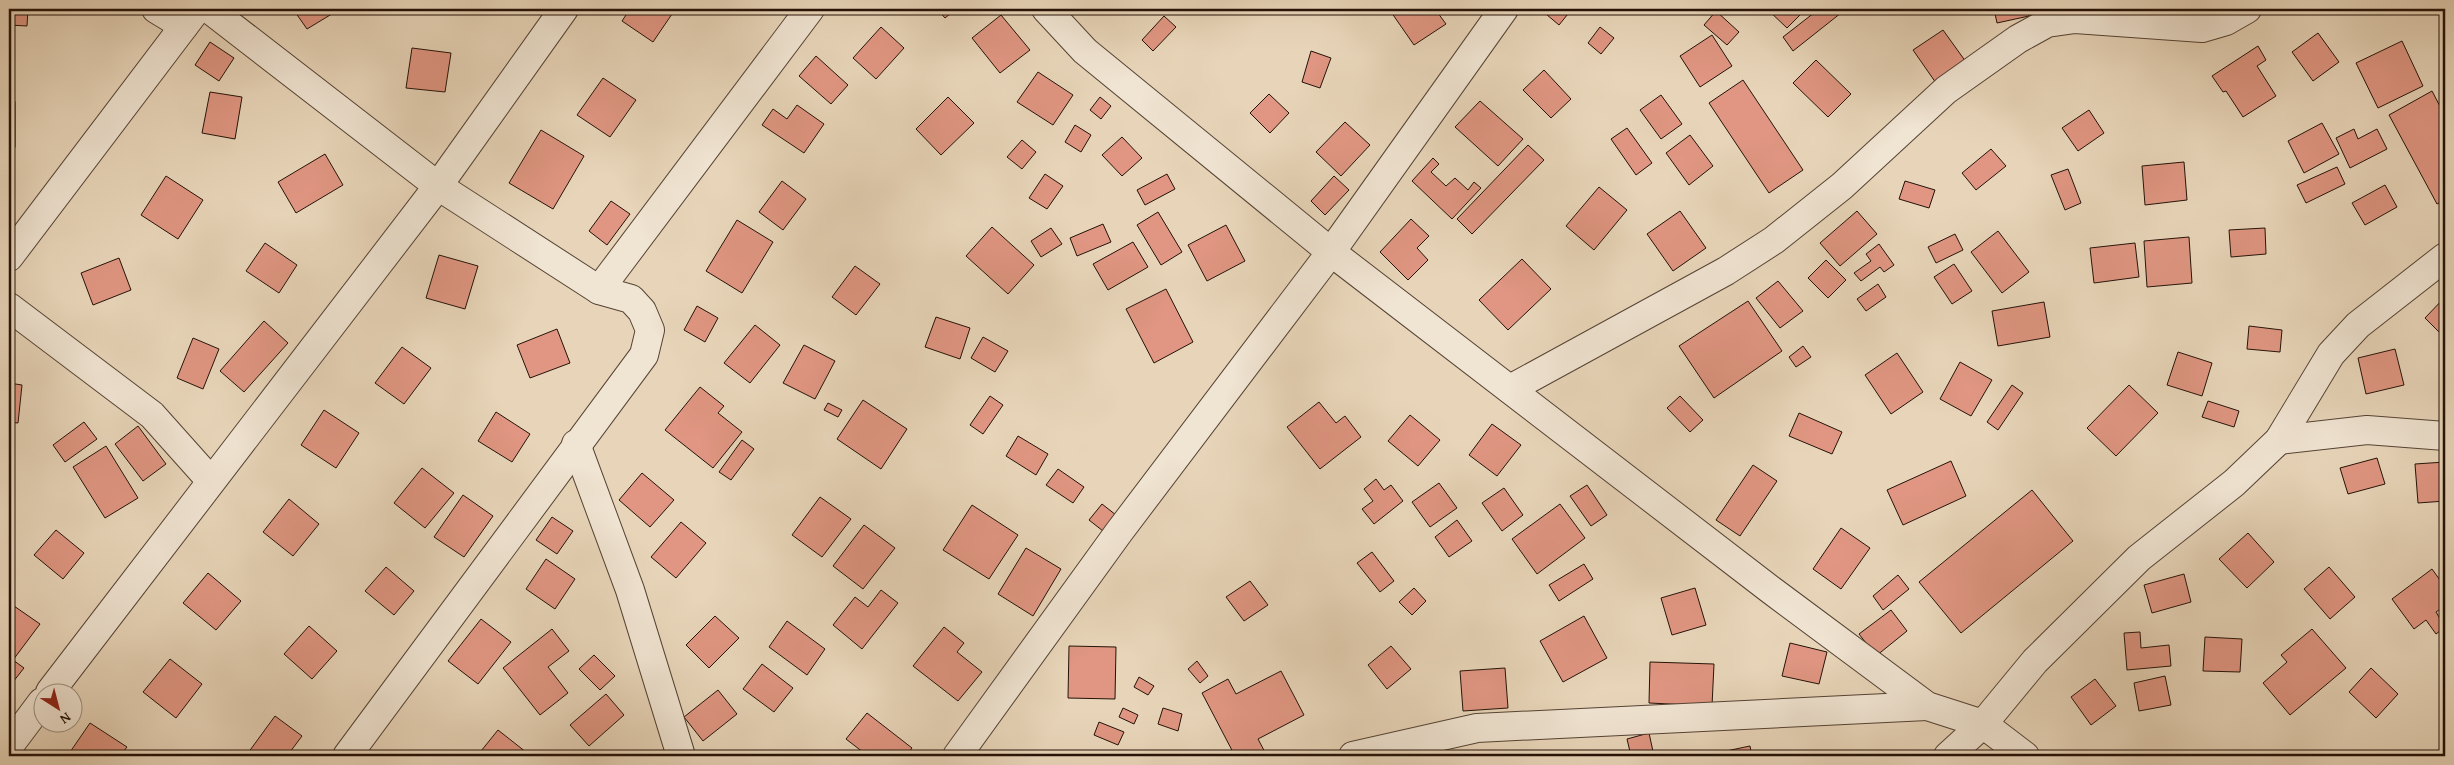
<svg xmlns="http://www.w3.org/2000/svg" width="2454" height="765" font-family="'Gentium Book Plus',serif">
  <rect width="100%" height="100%" fill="#e8d5b9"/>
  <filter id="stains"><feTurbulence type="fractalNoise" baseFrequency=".004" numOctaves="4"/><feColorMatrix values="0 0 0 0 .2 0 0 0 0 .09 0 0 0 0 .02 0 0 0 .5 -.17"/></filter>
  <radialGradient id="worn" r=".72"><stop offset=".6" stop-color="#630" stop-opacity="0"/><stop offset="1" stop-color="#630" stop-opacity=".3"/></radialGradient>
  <!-- building -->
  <g fill="#e09682" stroke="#241208">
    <polygon points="9,9 28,9 27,26 9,25"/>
    <polygon points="293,9 340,9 307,29"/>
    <polygon points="630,9 665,9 672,14 653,42 622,21"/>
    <polygon points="937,9 956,9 945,18"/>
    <polygon points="1389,9 1435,9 1446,24 1414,45"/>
    <polygon points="1540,9 1572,9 1559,25"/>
    <polygon points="1767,9 1806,9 1787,28"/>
    <polygon points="1819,9 1846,9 1793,51 1783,37"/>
    <polygon points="1994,9 2027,9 2029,16 1997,23"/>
    <polygon points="1716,11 1739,32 1727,45 1704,25"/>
    <polygon points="1001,15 1030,50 1000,73 972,38"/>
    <polygon points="1164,16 1176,27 1153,51 1142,40"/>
    <polygon points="881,27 904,48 876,79 853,58"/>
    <polygon points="1600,27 1614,38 1601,54 1588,43"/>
    <polygon points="1943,30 1966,62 1936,83 1913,50"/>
    <polygon points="2318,33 2339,62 2313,81 2292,52"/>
    <polygon points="1712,35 1732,66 1700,87 1680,56"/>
    <polygon points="2402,41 2423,86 2378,108 2356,63"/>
    <polygon points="210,42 234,58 219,81 195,65"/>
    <polygon points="2258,46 2266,60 2257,66 2276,96 2243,117 2226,91 2223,92 2212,76"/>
    <polygon points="412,48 451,53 445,92 406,88"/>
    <polygon points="1311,51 1331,58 1320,88 1302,82"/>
    <polygon points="816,56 848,85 831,104 799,76"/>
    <polygon points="1816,60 1851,94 1828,117 1793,83"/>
    <polygon points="1544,70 1571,99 1551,118 1523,90"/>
    <polygon points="1038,72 1073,95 1053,125 1017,102"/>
    <polygon points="603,78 636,100 610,137 577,115"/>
    <polygon points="1743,80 1803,170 1769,193 1709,103"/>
    <polygon points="2432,91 2445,116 2445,200 2437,204 2389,115"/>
    <polygon points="210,92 242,97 235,139 202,133"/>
    <polygon points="1269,94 1289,113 1270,133 1250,113"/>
    <polygon points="1661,95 1682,124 1661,139 1640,110"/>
    <polygon points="948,97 974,123 941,155 916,129"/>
    <polygon points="1100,97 1111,106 1101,119 1090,110"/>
    <polygon points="1480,101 1523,139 1498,166 1455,127"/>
    <rect x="9" y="102" width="6" height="45"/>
    <polygon points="797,105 824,124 804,153 762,125 773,109 787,119"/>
    <polygon points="2089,110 2104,133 2078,151 2062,128"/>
    <polygon points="1345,122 1370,145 1341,176 1316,152"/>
    <polygon points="2322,123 2339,154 2304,173 2288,141"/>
    <polygon points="1075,125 1091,135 1081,152 1065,142"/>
    <polygon points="1627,128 1652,163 1636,175 1611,139"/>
    <polygon points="2354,129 2358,139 2377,129 2387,149 2350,168 2336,138"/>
    <polygon points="541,130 584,156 553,209 509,183"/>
    <polygon points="1690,135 1713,166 1689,185 1666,153"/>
    <polygon points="1122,137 1142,158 1122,176 1102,155"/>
    <polygon points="1022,140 1036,152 1022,169 1007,157"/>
    <polygon points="1528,145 1544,160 1472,234 1457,219"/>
    <polygon points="1991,149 2006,166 1976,190 1962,173"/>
    <polygon points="325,154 343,185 296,213 278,182"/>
    <polygon points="1433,158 1439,164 1431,172 1446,186 1455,178 1468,190 1474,182 1481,188 1452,219 1412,181"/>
    <polygon points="2184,162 2187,200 2145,205 2142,166"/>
    <polygon points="2337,167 2345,184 2306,203 2297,185"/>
    <polygon points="2068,169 2081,203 2065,210 2051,175"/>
    <polygon points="1045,174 1063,186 1047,209 1029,198"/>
    <polygon points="1167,174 1175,189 1145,205 1137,190"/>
    <polygon points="166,176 203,200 178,239 141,215"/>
    <polygon points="1334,176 1349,190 1325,215 1311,201"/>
    <polygon points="782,181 806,199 783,230 759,212"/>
    <polygon points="1905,181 1935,190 1929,208 1899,199"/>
    <polygon points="2385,185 2397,207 2365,225 2352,203"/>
    <polygon points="1599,187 1627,210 1594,250 1566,226"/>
    <polygon points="611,201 630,214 607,245 589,231"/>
    <polygon points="1680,211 1706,248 1673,271 1647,234"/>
    <polygon points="1857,211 1877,234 1840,266 1820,243"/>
    <polygon points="1158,212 1182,252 1161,265 1137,225"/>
    <polygon points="1411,219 1429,236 1417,248 1428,260 1408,280 1380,252"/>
    <polygon points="737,220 773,242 742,293 706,271"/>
    <polygon points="1103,224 1111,242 1077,256 1070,238"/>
    <polygon points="1226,225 1245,261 1207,281 1188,245"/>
    <polygon points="992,227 1034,265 1008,294 966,256"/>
    <polygon points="1051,228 1062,244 1041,257 1031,241"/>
    <polygon points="2265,228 2266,254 2231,257 2229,230"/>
    <polygon points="1998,231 2029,272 2002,293 1971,252"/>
    <polygon points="1955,234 1963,250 1936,263 1928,247"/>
    <polygon points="2189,237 2192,283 2147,287 2144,241"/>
    <polygon points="1133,242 1148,267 1108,290 1093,264"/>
    <polygon points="265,243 297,265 279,293 246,271"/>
    <polygon points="2135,243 2139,277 2094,283 2090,248"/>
    <polygon points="1879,244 1894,265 1884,272 1880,267 1861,281 1854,273 1871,261 1866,254"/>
    <polygon points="439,255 478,266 465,309 426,298"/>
    <polygon points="119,258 131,290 93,305 81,273"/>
    <polygon points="1522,259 1551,289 1508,330 1479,300"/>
    <polygon points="1826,260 1846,280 1828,298 1808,278"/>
    <polygon points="1954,264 1972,291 1952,304 1934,277"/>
    <polygon points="855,266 880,284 856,315 832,297"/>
    <polygon points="1778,281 1803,311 1780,328 1756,298"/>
    <polygon points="1878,284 1886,297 1866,311 1857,299"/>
    <polygon points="1166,289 1193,342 1154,363 1126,309"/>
    <polygon points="2445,297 2445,338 2425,318"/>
    <polygon points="1748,301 1782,351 1714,398 1679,346"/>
    <polygon points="2044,302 2050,337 1998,346 1992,311"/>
    <polygon points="697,306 718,318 705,342 684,330"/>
    <polygon points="936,317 970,328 960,359 925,347"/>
    <polygon points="264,321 288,343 244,392 220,371"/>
    <polygon points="755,325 780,345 750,383 724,363"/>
    <polygon points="2249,326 2282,330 2280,352 2247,349"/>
    <polygon points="557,329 570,363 530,378 517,345"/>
    <polygon points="983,337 1008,351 995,372 971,358"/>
    <polygon points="193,338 219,349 203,389 177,378"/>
    <polygon points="804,345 835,361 815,399 783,383"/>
    <polygon points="1803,346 1811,357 1796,367 1789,357"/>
    <polygon points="402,347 431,368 404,404 375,383"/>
    <polygon points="2395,349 2404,385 2366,394 2358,358"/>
    <polygon points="2178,352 2212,363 2202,396 2167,385"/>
    <polygon points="1897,353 1923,392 1891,414 1865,375"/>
    <polygon points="1960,362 1992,380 1971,416 1940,399"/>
    <polygon points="9,383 22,385 18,423 9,422"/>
    <polygon points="2012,385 2023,393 1998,430 1987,422"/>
    <polygon points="2129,385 2158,413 2116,456 2087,428"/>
    <polygon points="700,387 724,406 718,413 742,432 713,468 665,430"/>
    <polygon points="990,396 1003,405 983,434 970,425"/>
    <polygon points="1680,396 1703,420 1690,432 1667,408"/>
    <polygon points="863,400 907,429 881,469 837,439"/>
    <polygon points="2208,401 2239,411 2234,427 2202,417"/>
    <polygon points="1319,402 1336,423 1345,416 1361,437 1320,469 1287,427"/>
    <polygon points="828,403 842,410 838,417 824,410"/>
    <polygon points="324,410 359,433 336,468 301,445"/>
    <polygon points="496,412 530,434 512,462 478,441"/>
    <polygon points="1799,413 1842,432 1832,454 1789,436"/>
    <polygon points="1410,415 1440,440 1418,466 1388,441"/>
    <polygon points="84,422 97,439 65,462 53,445"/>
    <polygon points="1492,424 1521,445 1497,476 1469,455"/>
    <polygon points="138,426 166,464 143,481 115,444"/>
    <polygon points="1018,436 1048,454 1036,475 1006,456"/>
    <polygon points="742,440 754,449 731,480 719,472"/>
    <polygon points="106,446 138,498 105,518 73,467"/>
    <polygon points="2377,458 2385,484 2348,494 2340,468"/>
    <polygon points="1951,461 1966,496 1903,525 1887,490"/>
    <polygon points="2445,462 2445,501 2418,503 2415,464"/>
    <polygon points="1753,465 1777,481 1740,536 1716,520"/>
    <polygon points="422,468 454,493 425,528 394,503"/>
    <polygon points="1058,469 1084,487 1073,503 1046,485"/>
    <polygon points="642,473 674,500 650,527 619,500"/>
    <polygon points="1376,479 1384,490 1391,485 1403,501 1374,524 1362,509 1373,501 1364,489"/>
    <polygon points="1439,483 1457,508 1430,527 1412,502"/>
    <polygon points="1587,485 1607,515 1591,526 1570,496"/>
    <polygon points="1504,488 1523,515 1502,531 1482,503"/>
    <polygon points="2032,490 2073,541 1961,633 1919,582"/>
    <polygon points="463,495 493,516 464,557 434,537"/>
    <polygon points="820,497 851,519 822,557 792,535"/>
    <polygon points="289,499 319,524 293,556 263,532"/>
    <polygon points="1102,504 1116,515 1103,531 1089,520"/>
    <polygon points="1560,504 1585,538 1537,574 1512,539"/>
    <polygon points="972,505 1018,535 989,579 943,550"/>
    <polygon points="552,517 573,531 557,554 536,540"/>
    <polygon points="1457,520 1472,541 1449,557 1435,537"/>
    <polygon points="681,522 706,543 676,578 651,557"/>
    <polygon points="864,525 895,548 863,589 833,566"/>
    <polygon points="1841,528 1870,548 1841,589 1813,569"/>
    <polygon points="56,530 84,553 63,579 34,555"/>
    <polygon points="2248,533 2274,562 2247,588 2219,559"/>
    <polygon points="1026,548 1061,569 1033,616 998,594"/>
    <polygon points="1372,552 1394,581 1380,592 1357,563"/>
    <polygon points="546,559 575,579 555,609 526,589"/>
    <polygon points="1584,564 1593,579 1559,601 1549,585"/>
    <polygon points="386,567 414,591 394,615 365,591"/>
    <polygon points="2329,567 2355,597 2330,619 2304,589"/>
    <polygon points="2432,569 2445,587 2445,606 2436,612 2445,627 2436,634 2426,620 2414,629 2392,599"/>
    <polygon points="208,573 241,601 216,630 183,603"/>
    <polygon points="2184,574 2191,602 2152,613 2144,585"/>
    <polygon points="1898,575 1909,589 1883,610 1873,596"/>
    <polygon points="1250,581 1268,605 1244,621 1226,597"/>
    <polygon points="1414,588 1426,601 1412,615 1399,602"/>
    <polygon points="1695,588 1706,625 1672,635 1661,598"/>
    <polygon points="881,590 898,603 862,649 833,625 855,597 868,607"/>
    <polygon points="14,606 40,624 13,660 24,668 9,687 9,613"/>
    <polygon points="1891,610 1907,631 1876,656 1859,634"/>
    <polygon points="715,616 739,638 709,668 686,645"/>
    <polygon points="1584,616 1607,658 1563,682 1540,641"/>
    <polygon points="481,619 511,642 478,684 448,661"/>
    <polygon points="787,621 825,649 807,675 769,647"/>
    <polygon points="309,626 337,651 312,679 284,654"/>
    <polygon points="944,627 964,643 957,652 982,672 958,701 913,666"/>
    <polygon points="552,629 569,651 548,667 568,693 540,715 503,668"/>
    <polygon points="2312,629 2346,668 2290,715 2263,683 2287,662 2281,655"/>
    <polygon points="2140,632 2141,648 2169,645 2171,666 2127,670 2124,633"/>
    <polygon points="2205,637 2242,639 2240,672 2203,671"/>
    <polygon points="1790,643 1827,652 1819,684 1782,676"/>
    <polygon points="1069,646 1116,647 1115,699 1068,698"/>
    <polygon points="1391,646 1411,669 1387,689 1368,665"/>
    <polygon points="594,655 615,676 600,690 579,669"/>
    <polygon points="170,659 202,684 176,718 143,692"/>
    <polygon points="1197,661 1208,676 1200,683 1188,669"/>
    <polygon points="1650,662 1714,664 1712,706 1649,703"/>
    <polygon points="762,664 793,688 774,712 743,689"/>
    <polygon points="1505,668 1508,708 1463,711 1460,671"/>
    <polygon points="2371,668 2398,694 2376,718 2349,692"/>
    <polygon points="1281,671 1304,715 1258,739 1267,756 1235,756 1202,693 1228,679 1236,694"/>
    <polygon points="2165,676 2171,705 2139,711 2134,683"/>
    <polygon points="1139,677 1154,686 1148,695 1134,687"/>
    <polygon points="2095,679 2116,706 2091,725 2071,697"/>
    <polygon points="718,690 737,714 703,741 684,717"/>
    <polygon points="606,694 624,715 589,746 570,725"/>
    <polygon points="1123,708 1138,715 1134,724 1119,717"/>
    <polygon points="1163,708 1182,714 1178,731 1158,724"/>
    <polygon points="867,713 912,748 906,756 868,756 846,739"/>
    <polygon points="275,716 302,736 287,756 253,756 248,753"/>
    <polygon points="1099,722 1124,732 1118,745 1094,735"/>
    <polygon points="90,723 127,747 120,756 68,755"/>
    <polygon points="498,730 531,756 477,756"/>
    <polygon points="1649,733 1654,756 1631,756 1627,739"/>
    <polygon points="1750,746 1752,756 1708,756 1707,755"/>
  </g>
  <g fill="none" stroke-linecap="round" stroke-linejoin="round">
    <!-- street casing -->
    <g stroke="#554334" stroke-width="30">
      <g id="street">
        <polyline points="156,9 184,26"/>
        <polyline points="209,9 438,186 599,290 631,299 642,311 650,330 644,355 347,756"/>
        <polyline points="1046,9 1085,51 1331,252 1771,590 1927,706 1983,724 2025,756"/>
        <polyline points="9,257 197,9"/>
        <polyline points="599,290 810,9"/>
        <polyline points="9,307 152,415 211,481"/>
        <polyline points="1510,389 1726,271 1774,240 1842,186 1946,90 2018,39 2047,23 2075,19 2202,28 2226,21 2247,9"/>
        <polyline points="2279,440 2367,430 2445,436"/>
        <polyline points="576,444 630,590 681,756"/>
        <polyline points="50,692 438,186 564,9"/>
        <polyline points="9,746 42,702"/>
        <polyline points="957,756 1119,532 1331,252 1504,9"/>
        <polyline points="1353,756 1477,728 1927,706"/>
        <polyline points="1948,756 1983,724 2035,661 2139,558 2234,483 2279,440 2331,354 2358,325 2445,257"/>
      </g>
    </g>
    <!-- street -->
    <use href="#street" stroke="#f0e4d2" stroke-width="28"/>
  </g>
  <!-- margin -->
  <rect width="2454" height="765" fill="none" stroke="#e8d5b9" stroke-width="30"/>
  <rect x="10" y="10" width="2434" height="745" fill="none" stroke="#241208" stroke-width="2.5"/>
  <rect x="15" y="15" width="2424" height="735" fill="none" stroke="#241208"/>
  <!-- north arrow -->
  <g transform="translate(58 708) rotate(144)"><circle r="24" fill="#f0e4d2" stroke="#9e9081"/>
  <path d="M0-4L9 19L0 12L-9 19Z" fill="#8f2418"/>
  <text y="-8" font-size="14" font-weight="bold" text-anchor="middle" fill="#241208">N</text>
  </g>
  <rect width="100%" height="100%" filter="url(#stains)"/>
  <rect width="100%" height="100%" fill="url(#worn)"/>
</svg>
